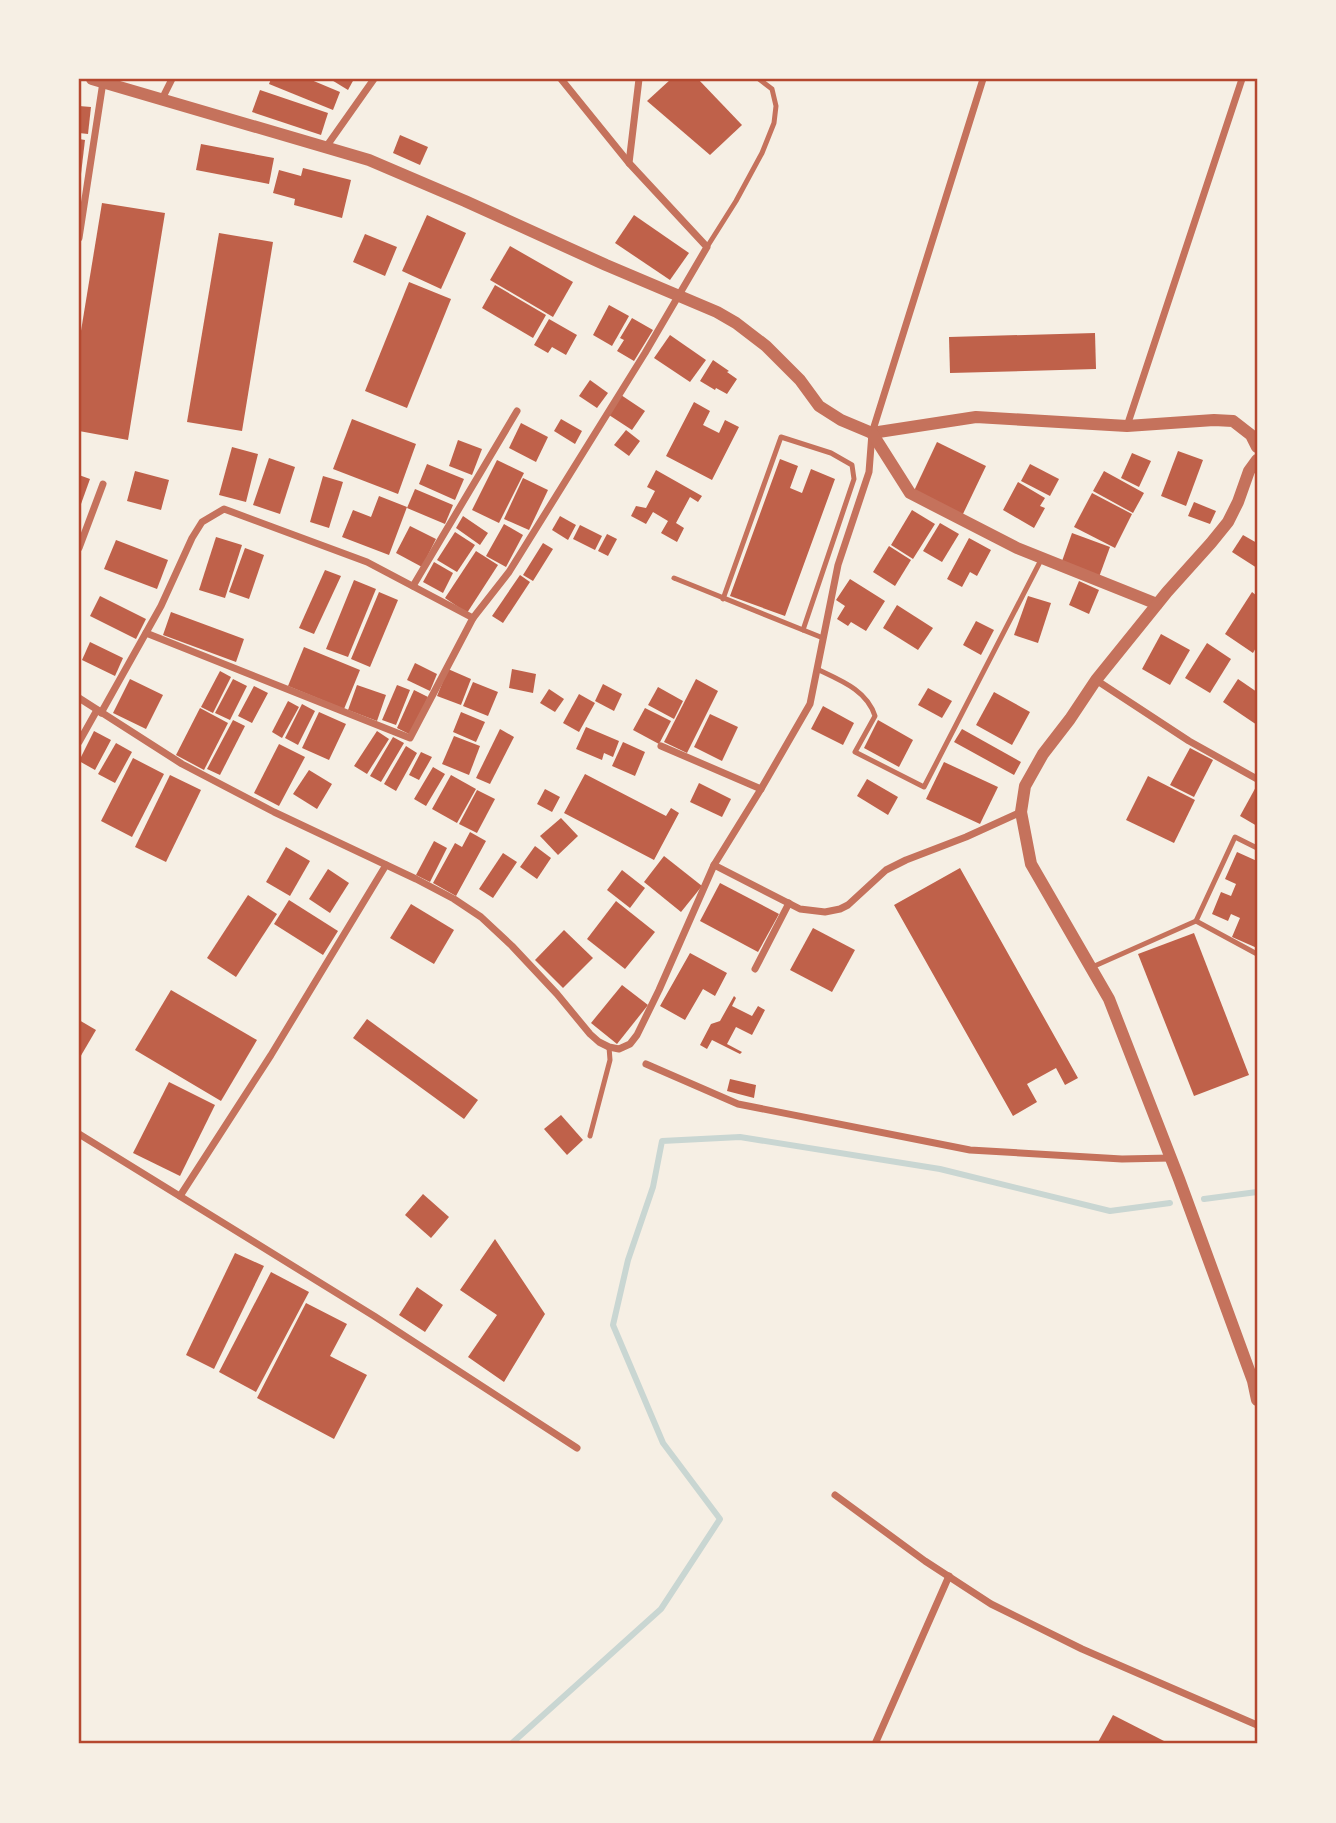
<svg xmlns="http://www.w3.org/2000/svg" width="1336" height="1823" font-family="'Work Sans',sans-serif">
  <rect width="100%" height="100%" fill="#f6efe4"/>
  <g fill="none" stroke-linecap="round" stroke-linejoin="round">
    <!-- stream -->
    <g stroke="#c9d6d2" stroke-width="6">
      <polyline points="1204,1199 1257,1192"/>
      <polyline points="511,1744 661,1609 720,1519 663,1443 613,1325 628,1260 653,1187 662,1141 740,1137 940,1169 1110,1211 1170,1203"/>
    </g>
  </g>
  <!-- building -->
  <g fill="#bf614a">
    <polygon points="271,79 309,79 340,92 333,110 269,84"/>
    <polygon points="330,79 354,79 348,90"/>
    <polygon points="671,79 698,79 742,125 710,155 647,101"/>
    <polygon points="260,90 328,113 321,135 252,112"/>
    <polygon points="79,106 91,107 88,134 79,133"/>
    <polygon points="400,135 428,147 420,165 393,153"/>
    <polygon points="79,139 85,140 81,174 79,174"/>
    <polygon points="201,144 274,158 269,184 196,170"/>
    <polygon points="303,168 351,180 342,218 294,205 295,199 273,193 279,170 301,176"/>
    <polygon points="102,203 165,213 128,440 79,431 79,343"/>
    <polygon points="427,215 466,233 441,289 402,271"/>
    <polygon points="634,215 689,253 670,280 615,243"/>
    <polygon points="219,233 273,242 242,431 187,422"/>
    <polygon points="365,234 397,247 385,276 353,262"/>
    <polygon points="510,246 573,282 553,317 490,280"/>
    <polygon points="409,282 451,299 407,408 365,391"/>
    <polygon points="495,285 546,315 533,338 482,308"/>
    <polygon points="609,305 629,316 612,346 593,335"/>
    <polygon points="632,318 653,330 634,361 617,351 624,340 620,338"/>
    <polygon points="549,319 577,335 566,355 552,347 548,353 534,345"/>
    <polygon points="1095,333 1096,369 950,373 949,337"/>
    <polygon points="670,335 706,360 690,382 654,358"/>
    <polygon points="713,360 729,371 727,372 737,379 727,394 716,388 715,390 700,381"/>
    <polygon points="590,380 608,393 597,408 579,396"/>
    <polygon points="621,395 645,411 632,430 609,415"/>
    <polygon points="694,402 710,411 703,425 719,433 725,420 739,427 712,480 666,456"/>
    <polygon points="352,419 416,444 398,494 333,469"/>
    <polygon points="561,419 582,431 575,444 554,431"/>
    <polygon points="521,423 548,437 536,462 509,448"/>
    <polygon points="626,430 640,441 629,456 614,445"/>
    <polygon points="458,440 482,449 472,475 449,466"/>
    <polygon points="937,442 986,466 962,516 913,493"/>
    <polygon points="232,447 258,454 246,502 219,495"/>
    <polygon points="1178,451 1203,460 1186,506 1161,496"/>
    <polygon points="1132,453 1151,461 1139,487 1121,478"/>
    <polygon points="269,458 295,467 280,514 253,505"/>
    <polygon points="780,459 798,466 790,488 802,493 811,469 835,479 785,616 730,596"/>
    <polygon points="497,460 524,473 499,523 472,510"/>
    <polygon points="427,464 464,479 455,500 419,484"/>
    <polygon points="1030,464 1059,479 1050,496 1021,481"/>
    <polygon points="656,470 702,496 698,502 690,497 676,523 684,528 677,542 661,533 668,521 653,512 646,524 631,516 636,506 646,508 655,491 647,487"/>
    <polygon points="135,471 169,480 161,510 127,501"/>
    <polygon points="1104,471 1144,493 1133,513 1093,491"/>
    <polygon points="79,475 90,479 81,504 79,503"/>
    <polygon points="323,476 343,482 329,528 310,522"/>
    <polygon points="523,478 548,490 529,530 504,519"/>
    <polygon points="1018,482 1045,498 1040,506 1045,508 1034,528 1003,510"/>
    <polygon points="415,489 453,505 445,524 407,508"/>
    <polygon points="1092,493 1132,514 1115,548 1074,527"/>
    <polygon points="379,496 407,507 389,555 342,537 353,510 371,517"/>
    <polygon points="1194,502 1216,511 1210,524 1188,516"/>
    <polygon points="912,510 935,524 913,559 891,545"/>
    <polygon points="463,516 488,533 480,545 456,528"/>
    <polygon points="560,516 576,525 568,540 552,530"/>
    <polygon points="940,523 959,534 942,562 923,551"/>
    <polygon points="504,524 523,535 506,567 486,556"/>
    <polygon points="580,525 602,536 595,550 573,539"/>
    <polygon points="410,526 436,539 422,567 396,553"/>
    <polygon points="455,532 475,545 457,572 437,560"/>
    <polygon points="1072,533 1110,547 1099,577 1061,564"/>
    <polygon points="607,534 617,539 608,556 598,551"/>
    <polygon points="1243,535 1257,543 1257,568 1232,552"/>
    <polygon points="216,537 242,545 225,598 199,590"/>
    <polygon points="969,538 991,550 977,576 970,572 962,587 947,579"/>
    <polygon points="116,540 168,560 157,589 104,569"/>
    <polygon points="543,543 553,549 533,581 523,575"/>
    <polygon points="889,546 911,560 895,586 873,572"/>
    <polygon points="245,548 264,555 249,599 229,592"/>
    <polygon points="476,551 498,565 467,613 445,598"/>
    <polygon points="434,562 453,573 443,593 423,582"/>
    <polygon points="325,570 341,576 314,634 299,628"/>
    <polygon points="520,575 530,582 503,623 492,616"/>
    <polygon points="850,579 885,601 866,631 851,622 848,626 837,619 845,606 836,600"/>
    <polygon points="354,580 376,589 348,657 326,649"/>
    <polygon points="1079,581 1099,590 1089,614 1069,605"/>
    <polygon points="379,592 398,600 370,667 351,659"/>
    <polygon points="1252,592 1257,596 1257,646 1253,653 1225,634"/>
    <polygon points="100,596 146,619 136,639 90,616"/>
    <polygon points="1028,596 1051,603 1038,643 1014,635"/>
    <polygon points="897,605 933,628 918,650 883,628"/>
    <polygon points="171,612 244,639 236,662 163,635"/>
    <polygon points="976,621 994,630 981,655 963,645"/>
    <polygon points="1161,634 1190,650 1170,685 1142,669"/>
    <polygon points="90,642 123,658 115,676 82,660"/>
    <polygon points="1207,643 1231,659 1210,693 1185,678"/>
    <polygon points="304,647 360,670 344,709 288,686"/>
    <polygon points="415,663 437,674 430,691 407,680"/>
    <polygon points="448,669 471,679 461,705 437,696"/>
    <polygon points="512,669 536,674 533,693 509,688"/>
    <polygon points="220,671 231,677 213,713 201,707"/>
    <polygon points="130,679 163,695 146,729 113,713"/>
    <polygon points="233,679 247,686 230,720 215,713"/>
    <polygon points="696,679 718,691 687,753 664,742"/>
    <polygon points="1238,679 1257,692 1257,725 1223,702"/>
    <polygon points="473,682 498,692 488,716 463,706"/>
    <polygon points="603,684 622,694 614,711 595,701"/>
    <polygon points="357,685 386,695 377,721 348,710"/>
    <polygon points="397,685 410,690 396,725 382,720"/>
    <polygon points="254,686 268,693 252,723 238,716"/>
    <polygon points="658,687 683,701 674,719 648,705"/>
    <polygon points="928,688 952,701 942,718 918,705"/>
    <polygon points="549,689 564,699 555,712 540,703"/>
    <polygon points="414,690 428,697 411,735 397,728"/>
    <polygon points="994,692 1030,712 1012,745 976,725"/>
    <polygon points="579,694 595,703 579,732 563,723"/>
    <polygon points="288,701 299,707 282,738 272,732"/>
    <polygon points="302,704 315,711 298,745 285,738"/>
    <polygon points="823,706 854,723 843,745 811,729"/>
    <polygon points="200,708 228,723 204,770 176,755"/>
    <polygon points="645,708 671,721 659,744 633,730"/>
    <polygon points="319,712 346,724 329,760 302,748"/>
    <polygon points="461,712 485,722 476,742 453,732"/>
    <polygon points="710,714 738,727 722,761 694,747"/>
    <polygon points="233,720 245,726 220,775 207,769"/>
    <polygon points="878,720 913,740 899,767 864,748"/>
    <polygon points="586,727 619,741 613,757 604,753 602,760 576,749"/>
    <polygon points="500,729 514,737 490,784 476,778"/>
    <polygon points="962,729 1021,762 1014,775 954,742"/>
    <polygon points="94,731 111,740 95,770 79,761"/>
    <polygon points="377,731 389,739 367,774 354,766"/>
    <polygon points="454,736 480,746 469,775 442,764"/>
    <polygon points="393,737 404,743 381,782 370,776"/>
    <polygon points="623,742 645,752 635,776 612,766"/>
    <polygon points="116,743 132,752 115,783 98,774"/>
    <polygon points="279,744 305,757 279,806 254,793"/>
    <polygon points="406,746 417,753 396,791 384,784"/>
    <polygon points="1190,748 1213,760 1194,797 1170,785"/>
    <polygon points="421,752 432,757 419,780 409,775"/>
    <polygon points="133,758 164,774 132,837 101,821"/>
    <polygon points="944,762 998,787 980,824 926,799"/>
    <polygon points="433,767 445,774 426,806 414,799"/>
    <polygon points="309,770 332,784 317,809 293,794"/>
    <polygon points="585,774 666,816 671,808 679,813 654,860 564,813"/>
    <polygon points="170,775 201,790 166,862 135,847"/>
    <polygon points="451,775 476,789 457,823 432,809"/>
    <polygon points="1148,776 1195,800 1174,843 1126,820"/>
    <polygon points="867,779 898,797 888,815 857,796"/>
    <polygon points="699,783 731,799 722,817 690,802"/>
    <polygon points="1257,785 1257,826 1240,816"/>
    <polygon points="545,789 560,797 552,812 537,804"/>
    <polygon points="477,790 495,799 477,833 459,824"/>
    <polygon points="561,818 578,836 558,855 540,836"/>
    <polygon points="470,832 486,841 456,896 433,883 455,843 462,847"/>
    <polygon points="434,841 447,848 430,882 416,875"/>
    <polygon points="535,846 551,858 537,879 520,867"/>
    <polygon points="286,847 310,861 290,896 266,882"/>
    <polygon points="1237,852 1257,861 1257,948 1232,937 1240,918 1231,914 1228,921 1212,914 1221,892 1231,896 1236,884 1225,879"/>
    <polygon points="503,853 517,862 493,898 479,889"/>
    <polygon points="664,856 702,886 681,912 644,882"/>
    <polygon points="960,868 1078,1078 1065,1085 1056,1068 1027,1084 1037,1102 1013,1116 894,905"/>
    <polygon points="328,869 349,883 330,913 309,899"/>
    <polygon points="622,870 645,888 630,908 607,890"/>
    <polygon points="720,883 779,914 758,952 700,921"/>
    <polygon points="248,895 277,914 236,977 207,958"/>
    <polygon points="289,900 338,931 323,955 274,924"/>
    <polygon points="616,901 655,932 625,969 587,939"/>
    <polygon points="411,904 454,930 434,964 390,938"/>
    <polygon points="813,928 855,950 832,992 790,970"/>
    <polygon points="564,930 593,958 563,988 535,960"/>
    <polygon points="1194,933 1249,1075 1194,1096 1138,954"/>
    <polygon points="690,953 727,973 715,996 703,989 685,1020 660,1006"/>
    <polygon points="622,985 648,1005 617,1044 591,1023"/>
    <polygon points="171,990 257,1040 221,1101 135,1050"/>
    <polygon points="734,996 736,998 732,1006 752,1016 758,1006 765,1010 752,1035 736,1027 727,1044 742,1052 740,1054 712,1040 707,1049 700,1045 711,1024 720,1021"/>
    <polygon points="367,1019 478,1100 464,1119 353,1038"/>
    <polygon points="79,1020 96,1030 79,1059"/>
    <polygon points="730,1079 756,1085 754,1098 727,1091"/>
    <polygon points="169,1082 215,1105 180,1176 133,1153"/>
    <polygon points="561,1115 583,1140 567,1155 544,1129"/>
    <polygon points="423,1194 449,1217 431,1238 405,1215"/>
    <polygon points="495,1239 545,1314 504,1382 468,1357 497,1315 460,1290"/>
    <polygon points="235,1253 264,1266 214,1369 186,1355"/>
    <polygon points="271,1272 309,1292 256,1392 219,1372"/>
    <polygon points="417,1287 443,1305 425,1332 399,1315"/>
    <polygon points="306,1303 347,1324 330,1356 367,1375 334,1439 257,1398"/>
    <polygon points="1113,1715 1166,1742 1165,1744 1097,1744"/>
  </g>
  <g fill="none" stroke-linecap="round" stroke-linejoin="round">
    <!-- service -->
    <g stroke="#c5725c" stroke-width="5">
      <polyline points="707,247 736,201 762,153 774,123 776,106 772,89 759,79"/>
      <polyline points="674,578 823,638"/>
      <polyline points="723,599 781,437 831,453 852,465 854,479 803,630"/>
      <path d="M817 669C840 680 867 690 875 716L855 752 924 787 1042 558"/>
      <polyline points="1196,921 1257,954"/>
      <polyline points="1090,968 1196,921 1235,837 1257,848"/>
      <polyline points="590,1136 610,1060 609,1047"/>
    </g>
    <!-- minor -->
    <g stroke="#c5725c" stroke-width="7">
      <polyline points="561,79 629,163"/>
      <polyline points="162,99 172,79"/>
      <polyline points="326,147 374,79"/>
      <polyline points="79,238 103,82"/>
      <polyline points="1127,426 1242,79"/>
      <polyline points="79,548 103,484"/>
      <polyline points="413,586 517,411"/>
      <polyline points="146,633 410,738 473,618"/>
      <polyline points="1096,680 1189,741 1257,779"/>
      <polyline points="79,698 182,764 274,812 416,879 454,899 481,917 512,946 557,994 590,1034 599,1042 609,1047 619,1049 630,1044 637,1035 659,990 714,865 761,789 810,704 838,565 869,472 872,433 983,79"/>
      <polyline points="101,713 161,606 192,538 202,522 224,509 367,562 473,618 509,572 645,353 707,247 629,163 639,79"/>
      <polyline points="79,742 97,710"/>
      <polyline points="661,746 761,789"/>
      <polyline points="714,865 800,909 825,912 840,909 848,905 886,870 906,860 966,837 1021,812"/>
      <polyline points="755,969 789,903"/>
      <polyline points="646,1064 738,1104 970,1150 1122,1159 1171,1158"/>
      <polyline points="79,1134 374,1316 577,1448"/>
      <polyline points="180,1196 271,1055 386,865"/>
      <polyline points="835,1495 925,1561 991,1604 1082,1649 1257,1725"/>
      <polyline points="875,1744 949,1576"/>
    </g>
    <!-- tertiary -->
    <g stroke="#c5725c" stroke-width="12">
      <polyline points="92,79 369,160 465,201 606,265 717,312 736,323 766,346 800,380 819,406 841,420 872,433 976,417 1127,426 1214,420 1233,421 1251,435 1257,447"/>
      <polyline points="872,433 910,493 1017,548 1157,604"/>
      <polyline points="1257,460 1249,471 1238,502 1228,522 1211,543 1167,592 1096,680 1070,719 1043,754 1025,786 1021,812 1031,864 1109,999 1179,1179 1253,1381 1257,1400"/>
    </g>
  </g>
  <!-- border -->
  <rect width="1336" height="1823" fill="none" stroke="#f6efe4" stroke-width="161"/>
  <rect x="80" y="80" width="1176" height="1662" fill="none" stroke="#b5482f" stroke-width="2.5"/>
</svg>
